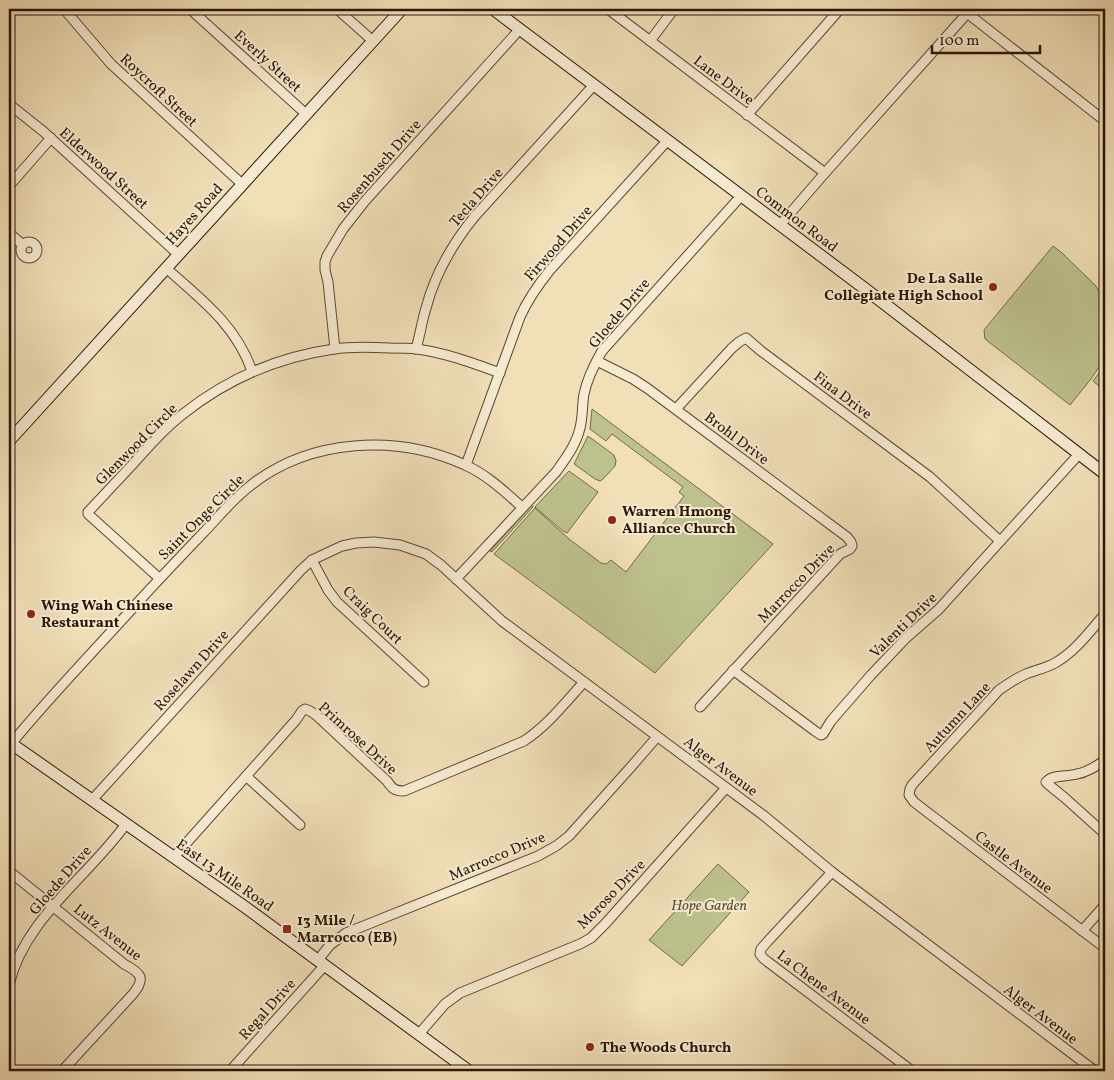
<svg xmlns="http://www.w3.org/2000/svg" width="1114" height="1080" font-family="Vollkorn,serif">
  <rect width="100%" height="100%" fill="#f1dfb8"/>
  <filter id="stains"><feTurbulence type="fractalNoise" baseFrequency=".004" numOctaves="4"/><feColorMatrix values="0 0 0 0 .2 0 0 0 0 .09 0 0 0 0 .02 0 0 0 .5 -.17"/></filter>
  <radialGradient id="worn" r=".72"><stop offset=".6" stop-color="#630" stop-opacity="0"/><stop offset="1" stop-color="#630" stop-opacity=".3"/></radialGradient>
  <!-- green -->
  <g fill="#bdc18d" stroke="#746a48">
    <polygon points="1053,246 1061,252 1096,286 1105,303 1105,358 1091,379 1070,405 985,339 984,330"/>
    <polygon points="1105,365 1105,391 1093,381"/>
    <polygon points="592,409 773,544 655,673 494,554 535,508 569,539 601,563 606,564 611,560 626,572 684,496 679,492 683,487 612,434 606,441 590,429"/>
    <polygon points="588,436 614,455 616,461 615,466 603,479 600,481 595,479 574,464"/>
    <polygon points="569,471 598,492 567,533 563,531 535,507"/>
    <polygon points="531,505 533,507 492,552 490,551"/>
    <polygon points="718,864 749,892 682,966 649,940"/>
  </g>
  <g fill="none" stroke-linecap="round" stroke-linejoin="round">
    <!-- street casing -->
    <g stroke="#5c4731" stroke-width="11">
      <g id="street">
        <polyline points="64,9 111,64 242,184"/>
        <polyline points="190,9 306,114"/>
        <polyline points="337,9 373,41"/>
        <polyline points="608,9 825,173"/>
        <polyline points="967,13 1105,121"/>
        <polyline points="650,41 674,9"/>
        <polyline points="9,104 44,132 178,254"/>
        <polyline points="747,115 840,9"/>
        <polyline points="9,186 51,138"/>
        <polyline points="780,225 824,174 971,9"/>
        <polyline points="9,233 23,245"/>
        <circle cx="29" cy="250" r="8"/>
        <path d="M166 268C201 299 236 325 252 371"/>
        <polyline points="335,349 328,282 325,270 325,262 327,256 343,229 365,201 520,29"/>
        <path d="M416 349C420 335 422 321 426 308 435 274 453 243 475 216L594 85"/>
        <polyline points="597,361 633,379 647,388 847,537 851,542 852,546 850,549 840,554 700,707"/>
        <polyline points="676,409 732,348 739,342 746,338 761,351 930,477 1000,541"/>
        <path d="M466 465 520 317C528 299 538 285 550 270L667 141"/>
        <polyline points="312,560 328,590 337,602 424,682"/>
        <path d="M159 578 88 514V512C103 496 118 480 132 465 148 447 164 429 183 414 227 379 278 357 334 349 352 346 372 347 390 348 399 348 408 348 417 349 446 353 473 363 500 373"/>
        <path d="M456 579 556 472C566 458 576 445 580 428 583 417 582 405 584 394 587 379 594 365 602 351L741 196"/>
        <path d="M1105 614C1090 631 1075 652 1055 663 1046 668 1036 670 1026 674 1016 678 1008 684 999 690L912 785 910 789 909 795 914 802 1105 948"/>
        <polyline points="733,670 815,731 821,735 823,734 831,721 871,675 907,637 939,609 1079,454"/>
        <path d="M11 744C52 694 97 648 140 600 161 577 183 554 205 531 219 516 233 499 250 486 310 438 397 434 465 465 486 474 505 492 522 507"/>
        <path d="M1105 760C1097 766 1087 772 1077 774 1067 777 1053 774 1046 782L1049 785 1065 798 1105 834"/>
        <polyline points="246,776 300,825"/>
        <polyline points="92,800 301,570 312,560 329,552 342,546 356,543 374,542 400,545 426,554 441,565 502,621 763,815 832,872 1095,1071"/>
        <path d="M174 857 296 720 302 711 305 709 310 711 316 715 387 781C392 788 394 791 404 791L524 741C547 726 565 703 584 682"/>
        <path d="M9 871 124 964C141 973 146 978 133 994L62 1071"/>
        <polyline points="832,872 768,941 761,949 760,954 763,958 768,962 912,1071"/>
        <polyline points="1082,931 1105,905"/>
        <polyline points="318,960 330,945 346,933 538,856 556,846 569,836 630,768 657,737"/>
        <path d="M9 985C24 919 88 877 126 824"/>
        <polyline points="419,1034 445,1004 460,993 580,944 591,938 605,924 726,788"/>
        <polyline points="230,1071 325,965"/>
        <polyline points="1104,1071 1105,1070"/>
      </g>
    </g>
    <!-- secondary casing -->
    <g stroke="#2b1404" stroke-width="13">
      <g id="secondary">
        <polyline points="493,9 864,288 1105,474"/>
        <polyline points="9,441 402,9"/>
        <polyline points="9,742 245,907 469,1071"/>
      </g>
    </g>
    <!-- street -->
    <use href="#street" stroke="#f6ead1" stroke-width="9"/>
    <!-- secondary -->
    <use href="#secondary" stroke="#f6ead1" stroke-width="11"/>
  </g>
  <!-- markers -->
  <g fill="#8f2418" stroke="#f6ead1" stroke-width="2">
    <circle cx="993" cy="287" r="5"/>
    <circle cx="612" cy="520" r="5"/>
    <circle cx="31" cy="614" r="5"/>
    <rect x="282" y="924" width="10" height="10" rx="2.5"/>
    <circle cx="590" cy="1047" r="5"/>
  </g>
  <g text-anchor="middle" stroke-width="4" stroke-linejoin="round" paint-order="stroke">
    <!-- street labels -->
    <g font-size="15" fill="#2b1404" stroke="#f6ead1">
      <text transform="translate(268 61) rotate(42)" y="5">Everly Street</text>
      <text transform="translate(724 80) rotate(37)" y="5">Lane Drive</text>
      <text transform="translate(159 90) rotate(43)" y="5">Roycroft Street</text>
      <text transform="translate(379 166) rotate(-49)" y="5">Rosenbusch Drive</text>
      <text transform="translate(104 168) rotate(42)" y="5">Elderwood Street</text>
      <text transform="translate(476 197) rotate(-49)" y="5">Tecla Drive</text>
      <text transform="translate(194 214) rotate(-48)" y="5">Hayes Road</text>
      <text transform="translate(797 219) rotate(37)" y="5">Common Road</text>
      <text transform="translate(558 243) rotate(-49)" y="5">Firwood Drive</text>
      <text transform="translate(619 313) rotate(-50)" y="5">Gloede Drive</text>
      <text transform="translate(843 395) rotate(37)" y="5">Fina Drive</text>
      <text transform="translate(737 438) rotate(37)" y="5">Brohl Drive</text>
      <text transform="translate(136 444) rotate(-45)" y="5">Glenwood Circle</text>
      <text transform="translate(201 517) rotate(-45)" y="5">Saint Onge Circle</text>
      <text transform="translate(796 583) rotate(-46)" y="5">Marrocco Drive</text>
      <text transform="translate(373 615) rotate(44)" y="5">Craig Court</text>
      <text transform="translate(903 625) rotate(-44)" y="5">Valenti Drive</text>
      <text transform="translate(191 670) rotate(-48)" y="5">Roselawn Drive</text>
      <text transform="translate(957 717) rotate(-47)" y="5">Autumn Lane</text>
      <text transform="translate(358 738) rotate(42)" y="5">Primrose Drive</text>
      <text transform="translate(721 766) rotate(37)" y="5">Alger Avenue</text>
      <text transform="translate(497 856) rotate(-23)" y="5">Marrocco Drive</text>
      <text transform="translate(1014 862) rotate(37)" y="5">Castle Avenue</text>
      <text transform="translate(225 875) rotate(35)" y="5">East 13 Mile Road</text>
      <text transform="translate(60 880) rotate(-49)" y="5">Gloede Drive</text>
      <text transform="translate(611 894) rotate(-46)" y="5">Moroso Drive</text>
      <text transform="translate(108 932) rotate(38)" y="5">Lutz Avenue</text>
      <text transform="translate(824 987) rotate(37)" y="5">La Chene Avenue</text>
      <text transform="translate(267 1009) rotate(-48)" y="5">Regal Drive</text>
      <text transform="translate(1041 1014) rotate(37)" y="5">Alger Avenue</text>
    </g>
    <!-- poi labels -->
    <g font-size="15" font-weight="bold" fill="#2b1404" stroke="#f6ead1" text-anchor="start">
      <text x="983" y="283" text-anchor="end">De La Salle<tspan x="983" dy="17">Collegiate High School</tspan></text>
      <text x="622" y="516">Warren Hmong<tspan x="622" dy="17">Alliance Church</tspan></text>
      <text x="41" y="610">Wing Wah Chinese<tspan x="41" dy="17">Restaurant</tspan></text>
      <text x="297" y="925">13 Mile /<tspan x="297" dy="17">Marrocco (EB)</tspan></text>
      <text x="600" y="1052">The Woods Church</text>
    </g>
    <!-- park labels -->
    <g font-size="15" font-style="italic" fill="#5e5134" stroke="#f6ead1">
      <text x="709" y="910">Hope Garden</text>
    </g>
  </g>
  <!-- margin -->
  <rect width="1114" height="1080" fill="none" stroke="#f1dfb8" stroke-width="30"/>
  <rect x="10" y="10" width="1094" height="1060" fill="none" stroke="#2b1404" stroke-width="2.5"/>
  <rect x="15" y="15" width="1084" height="1050" fill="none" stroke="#2b1404"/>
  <!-- scale -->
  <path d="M932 45v8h108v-8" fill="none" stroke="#2b1404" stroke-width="2.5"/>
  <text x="939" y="45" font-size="15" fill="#2b1404" stroke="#f6ead1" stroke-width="4" paint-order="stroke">100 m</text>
  <rect width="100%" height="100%" filter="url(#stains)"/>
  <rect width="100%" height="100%" fill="url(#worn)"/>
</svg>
